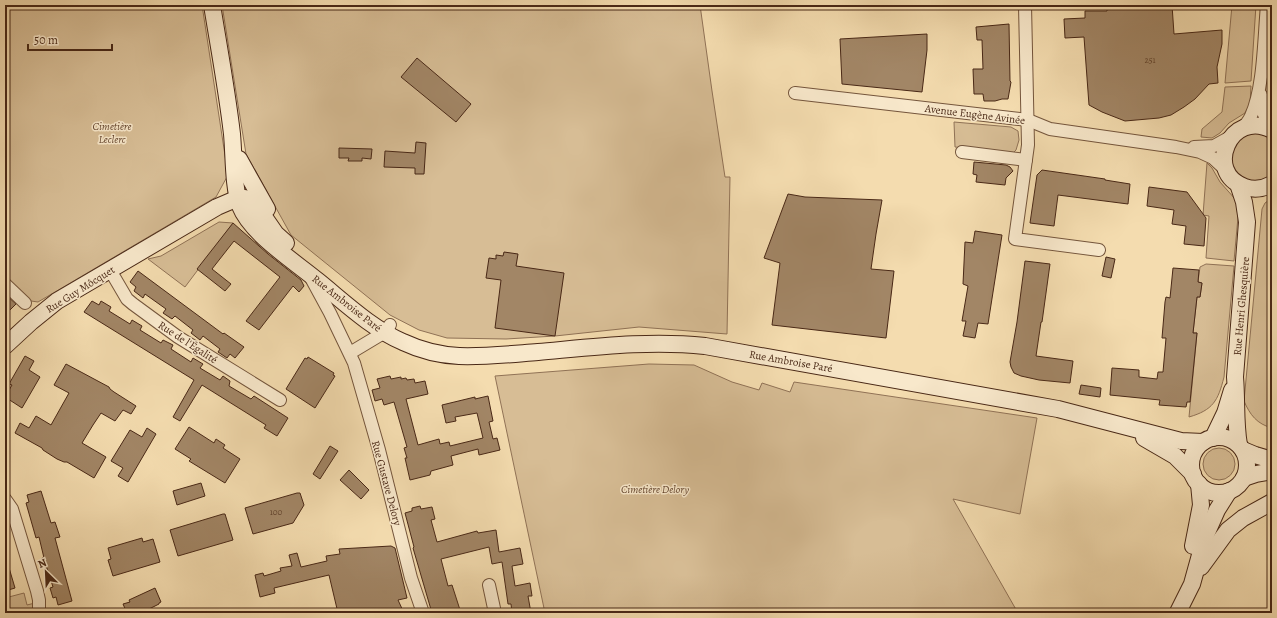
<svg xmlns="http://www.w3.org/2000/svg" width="1277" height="618" font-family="Alegreya,serif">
  <rect width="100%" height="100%" fill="#f4dcaf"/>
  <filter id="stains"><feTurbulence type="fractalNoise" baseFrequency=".005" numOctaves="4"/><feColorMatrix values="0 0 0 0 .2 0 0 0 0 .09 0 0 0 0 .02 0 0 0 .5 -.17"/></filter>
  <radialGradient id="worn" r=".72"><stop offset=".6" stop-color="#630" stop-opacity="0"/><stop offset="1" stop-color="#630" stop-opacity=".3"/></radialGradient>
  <!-- green -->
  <g fill="#d7bd95" stroke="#907256">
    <polygon points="5,5 202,5 228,175 216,197 38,302 31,301 5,275"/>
    <polygon points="222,5 700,5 712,91 725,177 730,177 727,334 639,327 555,336 506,339 447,338 419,330 390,315 291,235 246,154"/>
    <polygon points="1232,5 1256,5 1251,81 1225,83"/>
    <polygon points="1251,86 1250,104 1245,113 1229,123 1220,133 1212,138 1201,137 1202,129 1222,112 1225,87"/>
    <polygon points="954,122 1011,127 1018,131 1019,140 1016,150 1013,153 955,147"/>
    <polygon points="1257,133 1269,137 1272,139 1272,176 1258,183 1239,177 1231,163 1233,147 1245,135"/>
    <polygon points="1207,163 1212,168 1220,182 1236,200 1238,217 1234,261 1206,258 1209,216 1203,215"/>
    <path d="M1272 198V428C1257 424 1250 415 1244 401L1262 209 1265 203Z"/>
    <polygon points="219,222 233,223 185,287 148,259 161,256"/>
    <path d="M1206 264 1234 266 1224 377C1218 401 1213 410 1189 417L1197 333H1193L1197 297H1200L1202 283 1198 282 1200 267Z"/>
    <polygon points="649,364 694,365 732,382 759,390 762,383 790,392 794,382 1037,418 1020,514 953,499 1018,613 545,613 495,376"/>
    <circle cx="1219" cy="464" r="16"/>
    <polygon points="24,593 27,605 35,603 35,613 14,613 5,608 5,598"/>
  </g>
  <!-- building -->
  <g fill="#a28666" stroke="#492816">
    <polygon points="1107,5 1172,5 1174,34 1222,30 1222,44 1217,67 1218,83 1209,84 1195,99 1184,107 1171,115 1159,118 1125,121 1102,112 1089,105 1084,37 1065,38 1064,19 1085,18 1085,11 1107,11"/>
    <polygon points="1009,24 1010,81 1011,82 1008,99 1002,99 995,101 984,101 983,94 974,94 973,69 983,69 982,40 977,40 976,27"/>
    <polygon points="927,34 927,50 922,92 842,84 840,39"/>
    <polygon points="417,58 471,104 456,122 401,77"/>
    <polygon points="416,142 426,143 424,174 415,174 415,168 384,167 385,151 415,153"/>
    <polygon points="339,148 372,149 371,159 362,158 362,161 348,161 349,158 339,158"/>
    <polygon points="974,162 1006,165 1010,167 1013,171 1006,178 1005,185 976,182 977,175 973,174"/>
    <polygon points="1042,170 1105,179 1105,180 1130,184 1128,204 1058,195 1054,226 1030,223 1037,175"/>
    <polygon points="1149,187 1187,192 1206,218 1204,246 1184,244 1186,226 1172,224 1174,210 1147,206"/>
    <polygon points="788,194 805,197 882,200 876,234 871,269 894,271 886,338 772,325 780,263 764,258"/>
    <polygon points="233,223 268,254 301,280 304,286 299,292 293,286 259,330 246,321 280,277 234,241 212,269 231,284 225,291 197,269"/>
    <polygon points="975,231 1002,235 988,324 978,323 975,338 963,336 966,321 962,321 968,286 963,284 965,242 973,243"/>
    <polygon points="504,252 518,254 516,266 564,273 555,336 495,328 501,280 486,278 489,258 496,259 496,255 503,256"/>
    <polygon points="1106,257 1115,259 1111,278 1102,276"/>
    <polygon points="1025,261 1050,264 1042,322 1041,322 1036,356 1073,361 1070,383 1039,380 1021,376 1014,373 1011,367 1010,362 1017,322"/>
    <polygon points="1173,268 1199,270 1198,282 1202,283 1200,297 1197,297 1193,333 1197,333 1190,402 1187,402 1186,407 1159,405 1160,400 1110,395 1112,368 1139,370 1139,377 1157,379 1158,372 1163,372 1166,338 1162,338 1165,302 1166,297 1170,298"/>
    <polygon points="138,271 223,334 224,333 244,347 235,358 230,354 227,358 218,352 220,349 203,336 200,340 191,333 193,330 175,316 172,319 163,313 166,309 145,294 143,298 134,291 136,287 130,282"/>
    <polygon points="5,294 16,304 5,315"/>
    <polygon points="92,301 99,305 101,301 111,307 109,311 130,324 132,320 142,326 140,330 161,343 163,340 173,345 171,349 191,362 193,358 203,364 200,368 220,380 223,376 230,381 229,386 251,399 254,396 288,418 277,436 264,428 266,425 202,385 180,421 173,417 194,380 84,312"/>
    <polygon points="25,356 34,361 29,370 40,377 22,408 5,397 12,385 9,384"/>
    <polygon points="308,357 334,373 333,375 335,376 315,408 286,389 305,358 307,359"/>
    <polygon points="66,364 109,387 110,389 114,392 136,406 131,414 123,410 115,421 101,413 93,425 82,443 106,457 94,478 67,462 64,462 57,459 43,450 42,448 15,433 20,423 29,428 36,416 51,425 69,393 54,385"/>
    <polygon points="390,376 391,379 401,377 401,379 406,378 407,380 414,379 415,383 425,381 428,394 406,399 418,445 439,439 440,444 449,442 450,446 483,438 477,413 455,417 456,421 446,423 442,405 475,397 475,399 488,396 493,421 489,422 493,439 497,438 500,450 479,455 478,449 451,456 453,465 431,471 430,475 410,480 405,458 407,458 404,448 407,447 394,402 384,405 382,399 375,401 372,390 380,388 377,379"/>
    <polygon points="1081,385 1101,388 1100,397 1079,394"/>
    <polygon points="189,427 214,443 216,439 225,445 223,448 240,459 225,483 189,461 191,459 175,449"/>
    <polygon points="147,428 156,434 128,482 118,476 123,468 111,461 130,430 142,437"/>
    <polygon points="330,446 338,451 320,479 313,474"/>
    <polygon points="349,470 369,490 361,499 340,480"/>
    <polygon points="201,483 205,496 177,505 173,491"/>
    <polygon points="41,491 51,523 55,522 60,537 55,538 72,601 58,605 56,597 53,598 50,588 53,587 47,568 45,568 42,558 44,558 39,537 36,538 26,503 29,502 27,495"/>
    <polygon points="297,493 300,493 304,505 293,523 253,534 245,508"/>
    <polygon points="420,506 421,509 432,507 435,519 431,520 437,542 477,531 478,533 496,530 499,552 520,548 523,564 512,566 515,586 530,583 532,596 528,596 531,613 512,613 511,604 508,604 502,562 492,564 489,547 441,559 448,586 452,585 461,613 432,613 413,548 414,547 405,513 412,511 412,508"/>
    <polygon points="223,514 225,514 233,540 178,556 170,530"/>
    <polygon points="142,538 143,542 153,539 160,562 113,576 108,560 111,559 108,548"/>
    <polygon points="391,546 395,548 407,598 398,600 404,613 338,613 329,575 274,588 275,593 260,597 255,575 263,573 264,576 281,571 280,568 292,566 289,555 297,553 301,567 327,561 326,556 340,554 339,549"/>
    <polygon points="5,561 7,561 15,588 5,591"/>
    <polygon points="155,588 161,602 159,603 159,604 141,613 127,613 123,604 130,602 129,600"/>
  </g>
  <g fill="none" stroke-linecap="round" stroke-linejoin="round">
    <!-- street casing -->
    <g stroke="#74553c" stroke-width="14">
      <g id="street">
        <polyline points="1025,5 1028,145 1015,239 1099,250"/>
        <polyline points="795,93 1028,120 1050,129 1176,147 1200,152 1213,158 1226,170"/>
        <polyline points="1261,95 1263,112 1270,129"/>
        <path d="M1242 129C1245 125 1249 121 1251 116 1264 88 1264 37 1267 5"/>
        <polyline points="1194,147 1214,146 1232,136"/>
        <polyline points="962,152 1026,160"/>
        <polyline points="110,270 127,299 133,304 178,337 280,400"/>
        <polyline points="311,278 330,313 354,363 379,450 411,578 423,613"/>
        <polyline points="5,284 25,303"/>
        <polyline points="350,353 385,332 390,325"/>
        <polyline points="5,499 12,509 37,591 39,600 39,613"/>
        <polyline points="489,585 495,613"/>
      </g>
    </g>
    <!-- secondary casing -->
    <g stroke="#492816" stroke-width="18">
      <g id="secondary">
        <path d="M212 5C219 48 227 91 232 134 234 155 233 187 240 206 251 234 294 261 318 281 344 302 371 328 403 342 420 350 439 355 459 356 485 357 512 354 538 352 594 347 649 340 705 346L1058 409 1181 441 1203 442"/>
        <path d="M1272 130C1230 108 1203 173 1245 187 1254 190 1263 189 1272 184"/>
        <polyline points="239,159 267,209"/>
        <path d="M1238 184 1244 202 1247 222 1235 377C1237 400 1235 423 1239 445"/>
        <polyline points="5,346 31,322 57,301 217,207 238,198 245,198 251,200 256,205 276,234 286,243"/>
        <circle cx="1219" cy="465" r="28"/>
        <polyline points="1144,438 1175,456 1193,474"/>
        <polyline points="1213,438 1225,413 1232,390"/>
        <polyline points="1243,450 1255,455 1272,460"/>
        <polyline points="1244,478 1256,474 1272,471"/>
        <polyline points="1193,546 1201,505 1199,484"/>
        <polyline points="1201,567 1228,530 1243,518 1272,502"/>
        <polyline points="1178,612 1192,584 1205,537 1217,510 1229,491"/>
      </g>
    </g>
    <!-- street -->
    <use href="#street" stroke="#f8e8cb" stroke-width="12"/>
    <!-- secondary -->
    <use href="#secondary" stroke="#f8e8cb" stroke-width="16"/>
  </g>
  <g text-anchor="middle" stroke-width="3" stroke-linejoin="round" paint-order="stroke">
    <!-- number labels -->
    <g font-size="9" fill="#5f402a">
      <text x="1150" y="63">251</text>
      <text x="276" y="515">100</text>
    </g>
    <!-- street labels -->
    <g font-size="11" fill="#492816" stroke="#f8e8cb">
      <text transform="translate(975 114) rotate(7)" y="4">Avenue Eugène Avinée</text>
      <text transform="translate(80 289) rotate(-32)" y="4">Rue Guy Môcquet</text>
      <text transform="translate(347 303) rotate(38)" y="4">Rue Ambroise Paré</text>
      <text transform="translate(1241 306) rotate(-85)" y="4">Rue Henri Ghesquière</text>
      <text transform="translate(188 342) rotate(33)" y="4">Rue de l'Égalité</text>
      <text transform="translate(791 361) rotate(10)" y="4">Rue Ambroise Paré</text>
      <text transform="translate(387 483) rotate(75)" y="4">Rue Gustave Delory</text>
    </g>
    <!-- park labels -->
    <g font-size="11" font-style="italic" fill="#65462f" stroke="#f8e8cb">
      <text x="112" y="130">Cimetière<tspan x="112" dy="13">Leclerc</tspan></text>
      <text x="655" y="493">Cimetière Delory</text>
    </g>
  </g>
  <!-- margin -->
  <rect width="1277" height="618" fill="none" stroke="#f4dcaf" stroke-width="20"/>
  <rect x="6" y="6" width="1265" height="606" fill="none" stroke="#492816" stroke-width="2"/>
  <rect x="10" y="10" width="1257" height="598" fill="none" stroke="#492816"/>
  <!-- north arrow -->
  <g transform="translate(46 572) rotate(336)" stroke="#f8e8cb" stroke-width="3" paint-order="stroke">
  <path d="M0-3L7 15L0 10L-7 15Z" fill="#492816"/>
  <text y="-6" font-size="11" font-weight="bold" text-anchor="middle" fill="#492816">N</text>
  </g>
  <!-- scale -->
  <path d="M28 44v6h84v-6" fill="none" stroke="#492816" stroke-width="2"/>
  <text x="34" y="44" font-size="12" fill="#492816" stroke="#f8e8cb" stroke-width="3" paint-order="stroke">50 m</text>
  <rect width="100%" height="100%" filter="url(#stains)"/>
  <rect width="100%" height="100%" fill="url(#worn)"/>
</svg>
